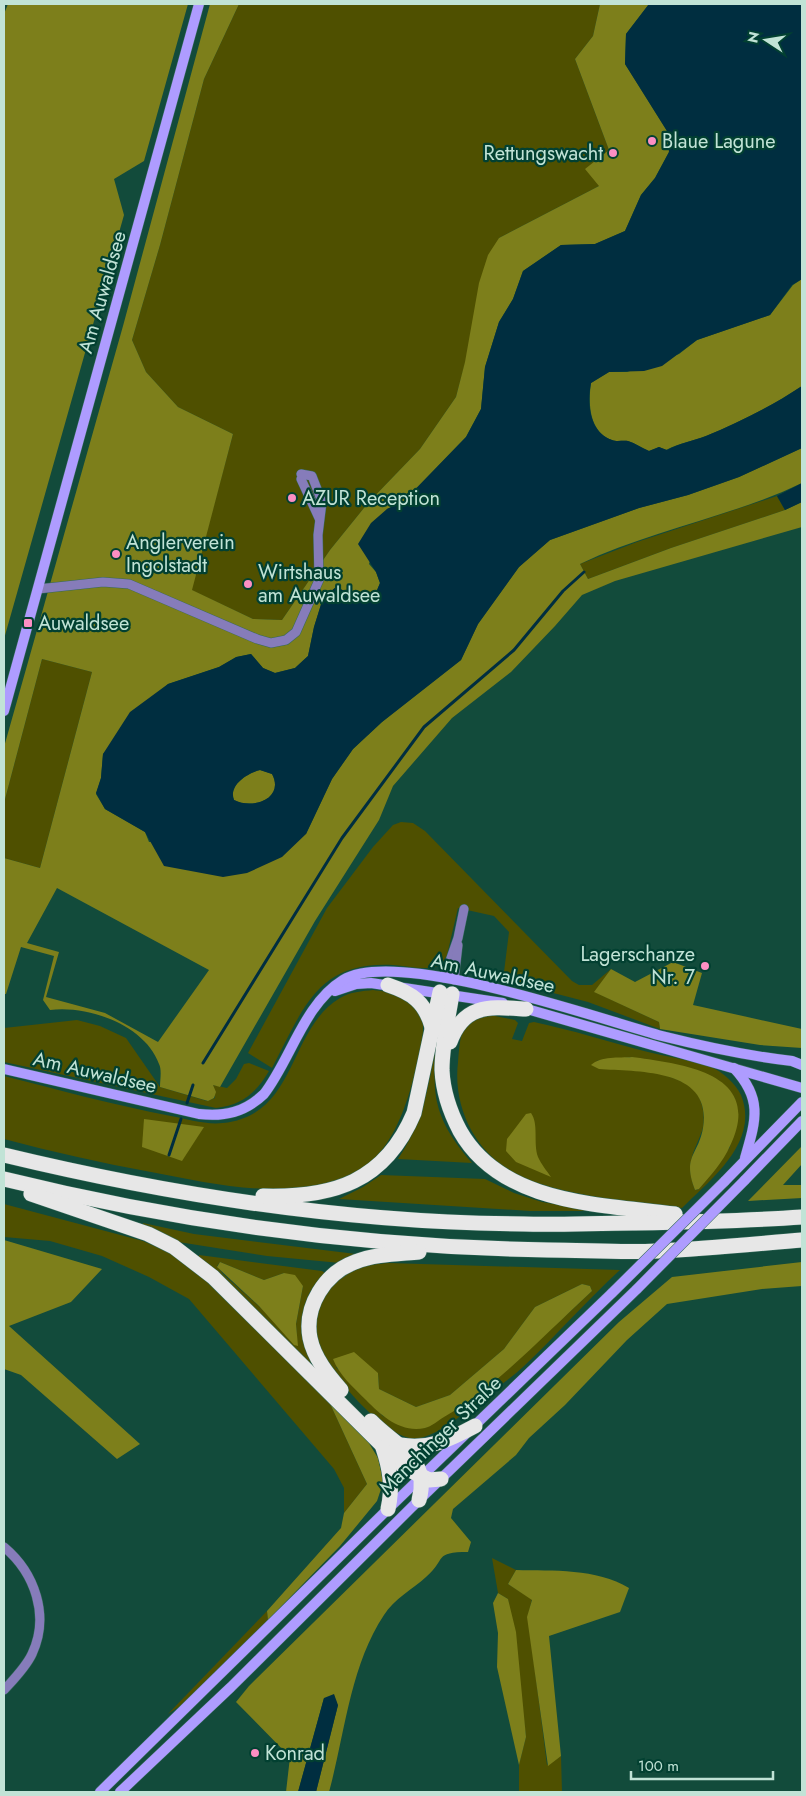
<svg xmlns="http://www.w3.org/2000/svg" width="806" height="1796" font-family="Jost,sans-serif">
  <rect width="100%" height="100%" fill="#124b3b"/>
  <!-- green -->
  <g fill="#4f5000" fill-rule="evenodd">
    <polygon points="239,4 600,4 593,36 575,59 609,150 599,186 499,238 456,397 420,449 368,503 330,550 282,620 253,619 191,590 233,434 178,407 146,372 132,340 160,245 204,79"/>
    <polygon points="777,496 785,510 671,548 588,579 580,564 637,542"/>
    <polygon points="42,659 92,672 40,868 4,858 4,803"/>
    <path d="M401 822 413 823 425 831 572 981 579 985H592L611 969 595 992 659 1022 660 1029 588 1002 503 980 509 932 494 916 458 908 447 955 442 964C428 972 409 966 393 965 316 961 303 1010 272 1068L248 1053 327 908 373 847 393 825Z"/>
    <path d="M373 990C391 992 408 995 419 1012 427 1023 421 1043 419 1056 408 1103 392 1164 339 1180 278 1199 213 1184 151 1172 102 1163 53 1152 4 1139V1076C59 1090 114 1105 171 1116 187 1119 206 1125 223 1123 298 1115 287 1030 340 998 350 992 362 991 373 990Z"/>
    <path d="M490 1015 515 1020 518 1023 512 1039 522 1041 529 1023 534 1022C572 1030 609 1042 648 1052 668 1057 691 1060 711 1067 723 1072 735 1083 741 1095 760 1142 711 1179 682 1208 631 1202 576 1197 528 1180 480 1161 452 1112 458 1062 461 1032 459 1023 490 1015ZM632 1057 735 1098 730 1147 699 1189 695 1190C685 1163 693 1155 702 1131 706 1118 703 1097 692 1088 674 1072 620 1066 596 1061Z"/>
    <path d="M77 1020 100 1026 126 1038 160 1087 207 1101 215 1098 213 1085 227 1088 236 1079 244 1064 249 1063 269 1071C256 1093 242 1105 216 1108L4 1062V1028Z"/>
    <path d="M440 1029C430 1090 431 1115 472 1163L398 1159C426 1118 429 1077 440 1029Z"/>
    <polygon points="381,1175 485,1179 514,1193 542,1202 595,1211 530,1211 339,1199 363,1187"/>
    <polygon points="4,1204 143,1241 177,1256 231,1300 327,1397 367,1484 344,1513 344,1488 334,1469 189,1299 149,1277 102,1256 50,1241 4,1237"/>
    <polygon points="143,1223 194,1234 356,1254 340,1263 267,1256 172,1241 143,1226"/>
    <path d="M199 1255 322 1271 325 1273C298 1298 298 1330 311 1362L308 1364 199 1259ZM220 1262 264 1280 284 1273 303 1286 296 1324 297 1340 223 1274 217 1266Z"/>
    <path d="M389 1263 620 1270C586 1301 556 1336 523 1367 509 1380 493 1390 478 1402 460 1416 444 1431 421 1438 391 1447 330 1374 320 1349 305 1314 328 1276 363 1266 371 1264 381 1264 389 1263ZM582 1284 590 1286 592 1291C539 1340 488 1391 425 1428L383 1416 336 1367 378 1373 379 1389 416 1407 450 1395 504 1349 535 1307Z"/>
    <polygon points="492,1558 516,1570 508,1584 532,1599 528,1616 547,1765 561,1756 562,1792 519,1792 519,1765 526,1737 508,1599 498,1593"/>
    <polygon points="267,1611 268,1620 189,1700 168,1714"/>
  </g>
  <!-- forest -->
  <g fill="#7d7f1b" fill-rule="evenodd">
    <polygon points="8,4 188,4 144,161 114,179 124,215 4,639 4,14"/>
    <path d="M210 4H239L204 79 160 245 132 340 146 372 178 407 233 434 192 590 253 619 282 620 330 550 368 503 420 449 456 397 465 362 479 283 488 255 499 238 599 186 585 169 609 150 575 59 593 36 600 4H649L626 34 625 64 667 131 669 152 655 178 641 195 625 231 595 244 561 245 523 271 513 299 499 322 485 367 481 409 466 437 404 501 387 509 369 564 376 572 380 583 375 595 357 597 336 587 323 598 314 627 308 656 295 668 275 673 263 668 251 654 237 657 219 667 168 684 103 754 101 778 96 794 105 809 145 832 149 842 306 834 332 779 353 749 382 722 461 660 478 624 519 567 550 540 639 508 688 495 739 477 802 448V483C731 517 651 530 580 564L588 579 671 548 785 510 802 502V527L615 581 582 595 555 626 511 672 452 718 393 786 379 820 315 921 220 1087 213 1085 216 1092 214 1098 208 1101 160 1087C160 1080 162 1070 159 1064 145 1025 88 1005 50 1010L43 1000 54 956 21 947 6 994H4V858L40 868 92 672 42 659 4 803V747L123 326ZM57 888 209 970 158 1042 105 1013 46 997 59 952 27 943Z"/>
    <path d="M802 279V386C772 406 740 422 706 436 693 441 680 443 666 450L659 447 649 451C642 448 635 443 628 441 623 440 617 442 612 440 589 432 588 403 591 383L609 372H627L679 354 697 340 770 315 793 285Z"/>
    <path d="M260 770 272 774C285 798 253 810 234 800 228 785 248 773 260 770Z"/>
    <polygon points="673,962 702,973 693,1005 802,1029 802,1048 760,1045 660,1029 659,1022 594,992 611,969 635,982"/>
    <path d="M632 1057C683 1064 765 1073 730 1146 723 1162 710 1176 699 1189L695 1190C682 1156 698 1156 703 1128 713 1068 639 1072 599 1069L591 1065C601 1056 619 1058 632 1057Z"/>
    <path d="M531 1113C539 1124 533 1143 538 1157 541 1164 547 1171 551 1177L516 1162 506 1151 507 1139 526 1114Z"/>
    <polygon points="144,1119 204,1127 182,1161 142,1147"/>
    <polygon points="802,1146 802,1164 783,1185 802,1185 802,1198 748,1201"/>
    <polygon points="4,1240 102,1269 71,1302 9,1326 140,1444 117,1459 21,1375 4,1369"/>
    <polygon points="220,1262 264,1280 284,1273 295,1275 303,1286 296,1324 298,1346 294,1345 259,1306 217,1267"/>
    <path d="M802 1262V1286L762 1289 667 1304 627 1340 565 1405 529 1438 516 1455 453 1509 451 1518 471 1542 468 1552C433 1552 447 1559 426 1577 413 1589 394 1599 384 1615 350 1666 345 1734 329 1792H316L338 1705 324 1698 298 1792H286L290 1757 236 1702 249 1686 619 1322 672 1277Z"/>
    <path d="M582 1284 590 1286 592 1291C545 1334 500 1384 444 1417 439 1420 431 1427 425 1428 400 1433 382 1416 366 1400 353 1387 339 1375 333 1359L354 1352 378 1373 379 1389 416 1407 450 1395 504 1349 535 1307Z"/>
    <polygon points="327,1397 367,1440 378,1458 383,1481 381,1489 377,1501 340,1546 268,1620 267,1611 341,1528 344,1513 367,1484"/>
    <path d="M516 1570C553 1571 596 1568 629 1588L620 1612 549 1636 561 1756 548 1766 527 1617 532 1600 508 1584Z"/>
    <polygon points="498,1593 508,1599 516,1632 526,1737 519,1765 497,1667 498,1633 493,1603"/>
  </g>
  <!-- water -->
  <g fill="#002e40" fill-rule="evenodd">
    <path d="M649 4H802V279L792 285 770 315 697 340 662 366 644 371 609 372 591 383C587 403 589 432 612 440 617 442 623 440 628 441 635 443 642 448 649 451L659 447 667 450C680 443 693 441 706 436 740 422 772 406 802 386V448L739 477 688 495 639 508 550 540 519 567 478 624 461 660 382 722 353 749 332 779 306 834 282 857 247 873 223 877 164 866 145 832 105 809 96 793 101 778 103 754 130 712 168 684 219 667 236 657 251 654 263 668 275 673 295 668 308 656 314 627 323 598 336 587 357 597 375 595 380 583 376 572 358 544 371 523 387 509 404 501 466 437 481 409 485 367 499 322 513 299 523 271 561 245 595 244 625 231 641 195 655 178 669 152 667 131 625 64 626 34ZM260 770 272 774C285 798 253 810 234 800 228 785 248 773 260 770Z"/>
    <polygon points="802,483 802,502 785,510 777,496"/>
    <polygon points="334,1694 338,1705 316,1792 298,1792 324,1698"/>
  </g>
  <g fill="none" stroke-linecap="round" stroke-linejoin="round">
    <!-- stream -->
    <g stroke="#002e40" stroke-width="3">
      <polyline points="203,1063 342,838 424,727 514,650 563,591 584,572"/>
      <polyline points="187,1103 193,1085"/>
      <polyline points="169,1155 181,1119"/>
    </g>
    <!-- street casing -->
    <g stroke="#35695a" stroke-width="10">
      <g id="street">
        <polyline points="301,479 319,518"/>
        <polyline points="38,589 103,582 129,584 257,639 271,643 286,640 296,632 319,580 318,535 322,502 312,476 301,474"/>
        <polyline points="444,978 458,938 464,909"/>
        <polyline points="454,980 458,945"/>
        <path d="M4 1547C35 1573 50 1616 32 1654 26 1667 14 1679 4 1690"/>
      </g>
    </g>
    <!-- secondary casing -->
    <g stroke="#35695a" stroke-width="11">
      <g id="secondary">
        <polyline points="4,711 199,4"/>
        <polyline points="335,991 356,984 371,983 503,1003"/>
        <polyline points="520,1007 802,1088"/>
        <path d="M734 1068C763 1099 756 1120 745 1158"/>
        <path d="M4 1069 199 1114C225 1117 245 1112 264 1094 291 1059 304 1004 343 980 397 947 599 1019 662 1036 706 1047 748 1056 792 1061L802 1065"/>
        <polyline points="744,1181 802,1121"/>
        <polyline points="724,1182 802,1102"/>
        <polyline points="100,1792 388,1509 612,1293"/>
        <polyline points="120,1792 231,1687 419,1500 637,1289"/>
      </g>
    </g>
    <!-- highway casing -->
    <g stroke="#35695a" stroke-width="16">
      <g id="highway">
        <path d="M388 985C412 993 425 1002 432 1027"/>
        <path d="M452 994C448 1019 442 1045 442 1070 443 1092 450 1112 460 1131 502 1205 601 1204 675 1214"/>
        <path d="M450 1042C464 1003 490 1007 526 1009"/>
        <path d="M4 1155C174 1196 348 1223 524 1224 560 1225 596 1223 633 1223 689 1222 746 1221 802 1217"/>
        <path d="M4 1179C182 1223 364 1247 548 1250 584 1250 621 1253 657 1251 706 1249 754 1244 802 1240"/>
        <polyline points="31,1194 148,1234 174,1247 213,1277 404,1467 429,1480 441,1479"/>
        <path d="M263 1196C333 1198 385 1182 414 1113L440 992"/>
        <path d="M341 1390C328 1375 314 1358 310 1338 304 1306 325 1273 355 1262 375 1254 398 1254 419 1252"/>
        <path d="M371 1421C395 1446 431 1458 419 1500"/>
        <path d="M400 1445C429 1450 449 1440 475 1426"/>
        <path d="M383 1448C390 1469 393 1487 388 1509"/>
      </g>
    </g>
    <!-- street -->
    <use href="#street" stroke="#867cba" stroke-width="9"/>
    <!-- secondary -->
    <use href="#secondary" stroke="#ae9cff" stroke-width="10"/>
    <!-- highway -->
    <use href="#highway" stroke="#e7e7e7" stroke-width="15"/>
    <!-- secondary-bridge casing -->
    <g stroke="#35695a" stroke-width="11" stroke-linecap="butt">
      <g id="secondary-bridge">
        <polyline points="637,1289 744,1181"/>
        <polyline points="612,1293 724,1182"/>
      </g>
    </g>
    <!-- secondary-bridge -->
    <use href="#secondary-bridge" stroke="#ae9cff" stroke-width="10"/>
  </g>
  <!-- markers -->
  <g fill="#fc8fc3" stroke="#024031" stroke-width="2">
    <circle cx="652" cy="141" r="5"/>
    <circle cx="613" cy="153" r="5"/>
    <circle cx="292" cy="498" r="5"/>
    <circle cx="116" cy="554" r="5"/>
    <circle cx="248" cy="584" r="5"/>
    <rect x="23" y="618" width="10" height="10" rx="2.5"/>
    <circle cx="705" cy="966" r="5"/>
    <circle cx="255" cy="1753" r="5"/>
  </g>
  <g text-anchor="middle" stroke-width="4.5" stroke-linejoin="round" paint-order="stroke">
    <!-- poi labels -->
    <g font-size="20" fill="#c1e3d6" stroke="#024031" text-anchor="start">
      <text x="662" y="148">Blaue Lagune</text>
      <text x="603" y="160" text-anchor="end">Rettungswacht</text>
      <text x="302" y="505">AZUR Reception</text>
      <text x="126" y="549">Anglerverein<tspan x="126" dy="23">Ingolstadt</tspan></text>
      <text x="258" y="579">Wirtshaus<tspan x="258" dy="23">am Auwaldsee</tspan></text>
      <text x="38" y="630">Auwaldsee</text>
      <text x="695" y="961" text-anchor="end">Lagerschanze<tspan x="695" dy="23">Nr. 7</tspan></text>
      <text x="265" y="1760">Konrad</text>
    </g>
    <!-- street labels -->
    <g font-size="20" fill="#c1e3d6" stroke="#024031">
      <text transform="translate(102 292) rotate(-74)" y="7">Am Auwaldsee</text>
      <text transform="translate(493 973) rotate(12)" y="7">Am Auwaldsee</text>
      <text transform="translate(95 1072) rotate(13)" y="7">Am Auwaldsee</text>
      <text transform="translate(440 1435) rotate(-44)" y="7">Manchinger Straße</text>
    </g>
  </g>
  <!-- border -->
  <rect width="806" height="1796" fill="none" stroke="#c1e3d6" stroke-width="10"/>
  <!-- north arrow -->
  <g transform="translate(766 40) rotate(282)" stroke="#024031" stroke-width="4" paint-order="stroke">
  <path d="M0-4L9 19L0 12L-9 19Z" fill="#c1e3d6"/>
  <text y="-8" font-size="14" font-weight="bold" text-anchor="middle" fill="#c1e3d6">N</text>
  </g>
  <!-- scale -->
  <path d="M631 1771v8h142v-8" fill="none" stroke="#c1e3d6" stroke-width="2.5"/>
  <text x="638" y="1771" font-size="15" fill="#c1e3d6" stroke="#024031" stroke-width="4" paint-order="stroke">100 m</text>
</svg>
